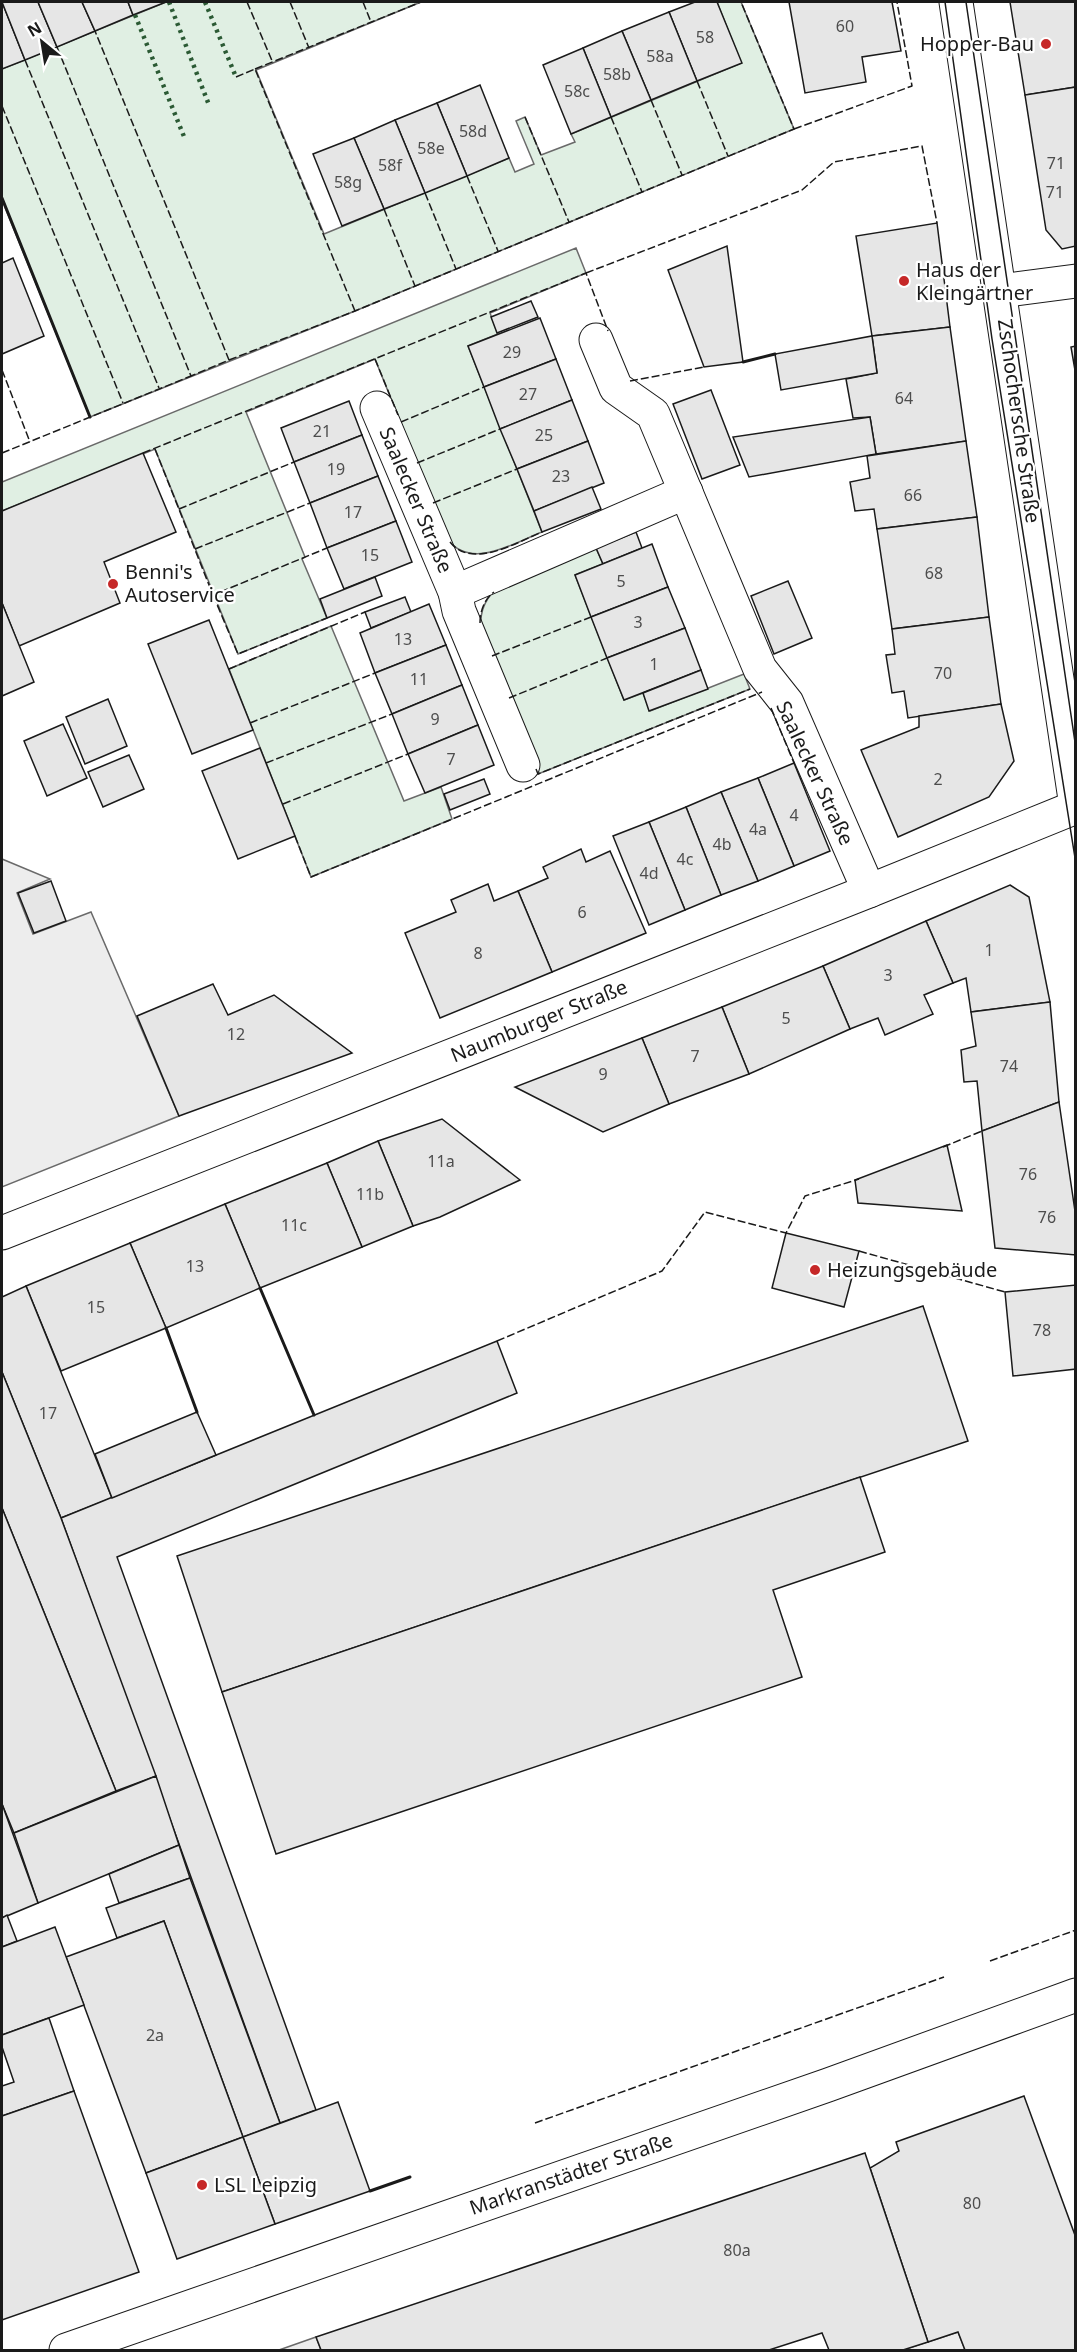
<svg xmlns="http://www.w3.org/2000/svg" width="1077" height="2352" font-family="'Noto Sans',sans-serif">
  <rect width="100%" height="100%" fill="#fff"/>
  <!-- green -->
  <g fill="#e0efe3" stroke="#6a6a6a" stroke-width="1.5">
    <polygon points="166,2 421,2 256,70 324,234 509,158 515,172 534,164 516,121 525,117 541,155 575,142 571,134 741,63 717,2 741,2 794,129 355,311 90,417 2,200 2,69"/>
    <path d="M576 248 586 273 490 313 498 334 468 346 542 532C514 543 472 570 448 540L375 359 246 412 305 557 302 559 327 618 238 654 155 449 2 511V482Z"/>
    <path d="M596 548 603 564 575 575 624 700 643 693 650 711 744 674 750 689 538 774 481 627C480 614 483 605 491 594Z"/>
    <polygon points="331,626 404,801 441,787 452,819 311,877 229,669"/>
  </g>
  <!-- parking -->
  <g fill="#ededed" stroke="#6a6a6a" stroke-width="1.5">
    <polygon points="2,859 50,879 17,893 33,934 91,912 179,1116 2,1187"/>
    <polygon points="958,2332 965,2350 903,2350"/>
    <polygon points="316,2337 321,2350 279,2350"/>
  </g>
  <!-- building -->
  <g fill="#e6e6e6" stroke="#1a1a1a" stroke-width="1.5">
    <polygon points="2,2 25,60 2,69"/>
    <polygon points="2,2 38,2 57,47 25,60"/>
    <polygon points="38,2 82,2 95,31 57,47"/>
    <polygon points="82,2 128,2 133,15 95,31"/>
    <polygon points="128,2 166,2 133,15"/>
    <polygon points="695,2 717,2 742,63 697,81 669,12"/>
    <polygon points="789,2 892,2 901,51 862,57 866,82 805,93"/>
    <polygon points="1010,2 1076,2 1076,87 1025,95"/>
    <polygon points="669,12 697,81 651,100 622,31"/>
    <polygon points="622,31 651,100 611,117 583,48"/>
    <polygon points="583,48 611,117 571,134 543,65"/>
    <polygon points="480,85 509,158 467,176 437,103"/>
    <polygon points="1076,87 1076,246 1062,249 1046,230 1025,95"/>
    <polygon points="437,103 467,176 425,193 395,120"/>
    <polygon points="395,120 425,193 384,209 354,138"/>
    <polygon points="354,138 384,209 342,226 313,154"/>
    <polygon points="937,223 950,327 872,336 856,236"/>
    <polygon points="727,246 743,362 704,367 668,270"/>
    <polygon points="13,258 44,336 2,354 2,263"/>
    <polygon points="531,301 538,317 497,333 491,317"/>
    <polygon points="540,318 556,359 484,387 468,346"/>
    <polygon points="950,327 966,441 876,454 870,417 853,418 846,379 877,373 872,336"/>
    <polygon points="872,336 877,373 781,390 775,354"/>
    <polygon points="1076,346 1076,376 1071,347"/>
    <polygon points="556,359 572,400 500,429 484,387"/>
    <polygon points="711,390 740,465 702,479 673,404"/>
    <polygon points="572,400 588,441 517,469 500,429"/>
    <polygon points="349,401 362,435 294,462 281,428"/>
    <polygon points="870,417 876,454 749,477 733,437"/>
    <polygon points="362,435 378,476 310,503 294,462"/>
    <polygon points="588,441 604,483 534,511 517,469"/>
    <polygon points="966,441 977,517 877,529 874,509 855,511 850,482 870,478 867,456"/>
    <polygon points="143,453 176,532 104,562 120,603 19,646 2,603 2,511"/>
    <polygon points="378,476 396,521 327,548 310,503"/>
    <polygon points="592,487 601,509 542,532 534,511"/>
    <polygon points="977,517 989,617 892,629 877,529"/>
    <polygon points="396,521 412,562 344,589 327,548"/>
    <polygon points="636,532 642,548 603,564 596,548"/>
    <polygon points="652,544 668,587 591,617 575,575"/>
    <polygon points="375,577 382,596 327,618 320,599"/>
    <polygon points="788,581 812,638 774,654 751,596"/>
    <polygon points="668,587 685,628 607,658 591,617"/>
    <polygon points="405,597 411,612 371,628 365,612"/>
    <polygon points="2,603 34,682 2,696"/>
    <polygon points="429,604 446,645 375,673 360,633"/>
    <polygon points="989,617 1001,704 908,718 904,691 892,693 886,655 895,654 892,629"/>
    <polygon points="209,620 253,730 192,754 148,644"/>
    <polygon points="685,628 701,670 624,700 607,658"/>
    <polygon points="446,645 462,685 392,714 375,673"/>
    <polygon points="701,670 708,689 649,711 643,693"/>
    <polygon points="462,685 478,725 408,754 392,714"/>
    <polygon points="108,699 127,746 85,764 66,717"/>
    <polygon points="1001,704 1014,761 989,797 898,837 861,750 919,727 919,716"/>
    <polygon points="63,724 87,778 47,796 24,741"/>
    <polygon points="478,725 494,765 425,793 408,754"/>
    <polygon points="260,748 295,836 238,859 202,771"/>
    <polygon points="129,755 144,789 103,807 88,772"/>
    <polygon points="794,763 830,851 794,866 758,778"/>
    <polygon points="758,778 794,866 758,881 721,792"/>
    <polygon points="484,779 490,794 450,810 444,794"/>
    <polygon points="721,792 758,881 721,895 686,807"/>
    <polygon points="686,807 721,895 685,910 649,822"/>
    <polygon points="649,822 685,910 649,925 613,836"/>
    <polygon points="581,849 586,862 610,851 646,933 552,972 518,891 548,878 543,867"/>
    <polygon points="51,881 66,921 34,933 18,893"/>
    <polygon points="488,884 494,901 518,891 552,972 440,1018 405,933 456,912 451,900"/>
    <polygon points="1010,885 1029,897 1050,1002 971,1012 966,978 953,983 926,921"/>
    <polygon points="926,921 953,983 924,995 933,1014 885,1035 878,1018 850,1029 823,966"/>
    <polygon points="823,966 850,1029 749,1074 722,1007"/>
    <polygon points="213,984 228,1015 274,995 352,1053 179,1116 137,1016"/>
    <polygon points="1050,1002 1059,1102 982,1131 977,1081 964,1082 961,1050 976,1046 971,1012"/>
    <polygon points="722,1007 749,1074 669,1104 642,1038"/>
    <polygon points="642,1038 669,1104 603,1132 515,1087"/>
    <polygon points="1059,1102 1076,1218 1076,1255 995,1248 982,1131"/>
    <polygon points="442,1119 520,1180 440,1217 413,1226 378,1141"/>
    <polygon points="378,1141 413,1226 362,1247 327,1163"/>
    <polygon points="947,1145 962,1211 858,1203 855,1180"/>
    <polygon points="327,1163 362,1247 260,1288 225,1204"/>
    <polygon points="225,1204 260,1288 166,1328 130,1243"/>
    <polygon points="786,1233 859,1251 844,1307 772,1288"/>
    <polygon points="130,1243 166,1328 61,1371 26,1286"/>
    <polygon points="1076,1285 1076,1369 1013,1376 1005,1292"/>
    <polygon points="26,1286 112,1498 61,1518 2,1372 2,1297"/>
    <polygon points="923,1306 968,1441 222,1692 177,1556"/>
    <polygon points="497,1341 517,1393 117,1557 316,2110 280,2123 61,1518"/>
    <polygon points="2,1372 61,1518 156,1776 116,1791 2,1508"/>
    <polygon points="197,1412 216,1455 112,1498 95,1454"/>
    <polygon points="860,1477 885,1552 773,1590 802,1677 276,1854 222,1692"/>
    <polygon points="2,1508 116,1791 14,1833 2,1804"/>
    <polygon points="156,1776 179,1845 38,1903 14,1833"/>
    <polygon points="2,1804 38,1903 2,1918"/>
    <polygon points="179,1845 190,1878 119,1903 109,1874"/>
    <polygon points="190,1878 280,2123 243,2137 164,1921 117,1938 106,1908"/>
    <polygon points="7,1915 17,1941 2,1947 2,1918"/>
    <polygon points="164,1921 243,2137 146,2173 66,1957"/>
    <polygon points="55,1927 84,2005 2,2035 2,1947"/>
    <polygon points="49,2018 74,2091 2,2116 2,2086 14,2082 2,2047 2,2035"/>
    <polygon points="74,2091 139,2272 2,2320 2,2116"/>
    <polygon points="1024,2096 1076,2238 1076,2350 965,2350 958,2332 928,2342 870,2168 899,2151 896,2142"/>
    <polygon points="338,2102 370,2191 275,2224 243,2137"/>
    <polygon points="243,2137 275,2224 177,2259 146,2173"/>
    <polygon points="865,2153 928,2342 903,2350 829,2350 822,2333 769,2350 321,2350 316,2337"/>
  </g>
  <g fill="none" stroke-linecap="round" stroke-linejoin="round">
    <!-- minor casing -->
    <g stroke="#1a1a1a" stroke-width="35">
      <g id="minor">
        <polyline points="1000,291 1076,281"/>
        <polyline points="596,340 616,388 653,414 760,669 787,703 869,891"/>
        <polyline points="377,408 455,592 459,611 523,765"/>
        <polyline points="455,592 686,492"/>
        <polyline points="2,1233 869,891 1076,807"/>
        <polyline points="66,2350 828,2085 1076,1995"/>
      </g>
    </g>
    <!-- major casing -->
    <g stroke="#1a1a1a" stroke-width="35">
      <polyline id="major" points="956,2 1076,806"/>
    </g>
    <!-- minor -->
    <use href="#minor" stroke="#fff" stroke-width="33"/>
    <!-- major -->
    <use href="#major" stroke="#fff" stroke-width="33"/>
    <!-- tram -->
    <g stroke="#1a1a1a" stroke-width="1.5">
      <polyline points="945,2 992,339 1076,864"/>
      <polyline points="966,2 1076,749"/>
    </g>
    <!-- hedge -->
    <g stroke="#2b5a34" stroke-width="4.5" stroke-dasharray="3 4.5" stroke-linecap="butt">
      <polyline points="169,2 209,105"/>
      <polyline points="205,2 236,77"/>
      <polyline points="135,15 185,139"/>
    </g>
    <!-- fence -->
    <g stroke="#1a1a1a" stroke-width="1.5" stroke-dasharray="8 3" stroke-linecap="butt">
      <polyline points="247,2 273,63"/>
      <polyline points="290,2 309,48"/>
      <polyline points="363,2 371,22"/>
      <polyline points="57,47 191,376 229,360 95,31"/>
      <polyline points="25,60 159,388"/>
      <polyline points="255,69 421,2"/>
      <polyline points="236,77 255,69 355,311"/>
      <polyline points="697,81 728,156"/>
      <polyline points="651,100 682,175"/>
      <polyline points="2,106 123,403"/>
      <polyline points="525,117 569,222"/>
      <polyline points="611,117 642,192"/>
      <polyline points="794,129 912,86 897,2"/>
      <polyline points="467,176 498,251"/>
      <polyline points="425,193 456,269"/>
      <polyline points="384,209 415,286"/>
      <polyline points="586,273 802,190 834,162 922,146 937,223"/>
      <polyline points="375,359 398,415"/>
      <polyline points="229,360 355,311 794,129 741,2"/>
      <polyline points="2,370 30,442"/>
      <polyline points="630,381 704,367"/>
      <polyline points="401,422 484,387"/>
      <polyline points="155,449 213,595 327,548"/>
      <polyline points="2,453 191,376"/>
      <polyline points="143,453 586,273 608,331"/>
      <polyline points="417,463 500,429"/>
      <polyline points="433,503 517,469"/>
      <polyline points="179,509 294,462"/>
      <path d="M450 542C472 570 517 542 542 532"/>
      <polyline points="195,549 310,503"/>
      <polyline points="213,595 238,654 327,618"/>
      <path d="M480 623C480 612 484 599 494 592"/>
      <polyline points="492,656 591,617"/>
      <polyline points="229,669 365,612"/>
      <polyline points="509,698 607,658"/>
      <polyline points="771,708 794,763"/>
      <polyline points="250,723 375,673"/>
      <polyline points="266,763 392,714"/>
      <polyline points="536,769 538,774 750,689"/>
      <polyline points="283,804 408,754"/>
      <polyline points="295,836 311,877 762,692"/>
      <polyline points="943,1147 982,1131"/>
      <polyline points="859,1251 1005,1292"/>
      <polyline points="497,1341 662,1271 705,1212 786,1233 805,1196 859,1179"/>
      <polyline points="990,1961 1076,1930"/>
      <polyline points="535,2123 944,1977"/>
    </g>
    <!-- wall -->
    <g stroke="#1a1a1a" stroke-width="3">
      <polyline points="2,198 90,417"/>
      <polyline points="743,362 775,354"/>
      <polyline points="260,1288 314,1415"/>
      <polyline points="166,1328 197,1412"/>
      <polyline points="370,2191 410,2177"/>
    </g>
  </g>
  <!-- markers -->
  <g fill="#c62828" stroke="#fff" stroke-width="2">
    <circle cx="1046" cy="44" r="6"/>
    <circle cx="904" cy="281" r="6"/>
    <circle cx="113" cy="584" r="6"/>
    <circle cx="815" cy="1270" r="6"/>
    <circle cx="202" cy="2185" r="6"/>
  </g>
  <g text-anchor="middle" stroke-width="4.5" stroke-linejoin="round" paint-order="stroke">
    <!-- number labels -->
    <g font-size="16" fill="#4d4d4d">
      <text x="845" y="32">60</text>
      <text x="705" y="43">58</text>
      <text x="660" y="62">58a</text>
      <text x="617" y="80">58b</text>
      <text x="577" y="97">58c</text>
      <text x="473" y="137">58d</text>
      <text x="431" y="154">58e</text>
      <text x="1056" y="169">71</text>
      <text x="390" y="171">58f</text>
      <text x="348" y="188">58g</text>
      <text x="1055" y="198">71</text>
      <text x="512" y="358">29</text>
      <text x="528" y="400">27</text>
      <text x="904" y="404">64</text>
      <text x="322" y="437">21</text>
      <text x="544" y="441">25</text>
      <text x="336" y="475">19</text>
      <text x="561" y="482">23</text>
      <text x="913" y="501">66</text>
      <text x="353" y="518">17</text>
      <text x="370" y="561">15</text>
      <text x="934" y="579">68</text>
      <text x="621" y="587">5</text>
      <text x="638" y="628">3</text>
      <text x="403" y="645">13</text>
      <text x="654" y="670">1</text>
      <text x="943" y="679">70</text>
      <text x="419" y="685">11</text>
      <text x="435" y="725">9</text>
      <text x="451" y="765">7</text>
      <text x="938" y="785">2</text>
      <text x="794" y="821">4</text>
      <text x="758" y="835">4a</text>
      <text x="722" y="850">4b</text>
      <text x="685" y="865">4c</text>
      <text x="649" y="879">4d</text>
      <text x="582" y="918">6</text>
      <text x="989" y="956">1</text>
      <text x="478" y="959">8</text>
      <text x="888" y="981">3</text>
      <text x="786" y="1024">5</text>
      <text x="236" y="1040">12</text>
      <text x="695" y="1062">7</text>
      <text x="1009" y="1072">74</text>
      <text x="603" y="1080">9</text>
      <text x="441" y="1167">11a</text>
      <text x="1028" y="1180">76</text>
      <text x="370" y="1200">11b</text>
      <text x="1047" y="1223">76</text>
      <text x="294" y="1231">11c</text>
      <text x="195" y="1272">13</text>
      <text x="96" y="1313">15</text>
      <text x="1042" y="1336">78</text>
      <text x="48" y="1419">17</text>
      <text x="155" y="2041">2a</text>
      <text x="972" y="2209">80</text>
      <text x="737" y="2256">80a</text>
    </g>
    <!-- poi labels -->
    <g font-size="20" fill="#1a1a1a" stroke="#fff" text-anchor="start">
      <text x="1034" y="51" text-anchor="end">Hopper-Bau</text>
      <text x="916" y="277">Haus der<tspan x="916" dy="23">Kleingärtner</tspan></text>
      <text x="125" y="579">Benni's<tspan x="125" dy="23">Autoservice</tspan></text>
      <text x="827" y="1277">Heizungsgebäude</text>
      <text x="214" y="2192">LSL Leipzig</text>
    </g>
    <!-- street labels -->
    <g font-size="20" fill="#1a1a1a" stroke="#fff">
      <text transform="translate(1019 421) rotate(82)" y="7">Zschochersche Straße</text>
      <text transform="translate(416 500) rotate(67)" y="7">Saalecker Straße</text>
      <text transform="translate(815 773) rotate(65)" y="7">Saalecker Straße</text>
      <text transform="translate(539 1021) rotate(-22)" y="7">Naumburger Straße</text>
      <text transform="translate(571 2174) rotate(-19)" y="7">Markranstädter Straße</text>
    </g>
  </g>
  <!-- border -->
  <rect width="1077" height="2352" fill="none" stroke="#1a1a1a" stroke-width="6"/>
  <!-- north arrow -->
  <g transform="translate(42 42) rotate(330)" stroke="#ffffff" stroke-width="4.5" paint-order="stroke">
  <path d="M0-4.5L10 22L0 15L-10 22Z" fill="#1a1a1a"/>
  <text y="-9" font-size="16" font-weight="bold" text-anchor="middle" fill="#1a1a1a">N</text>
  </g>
</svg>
